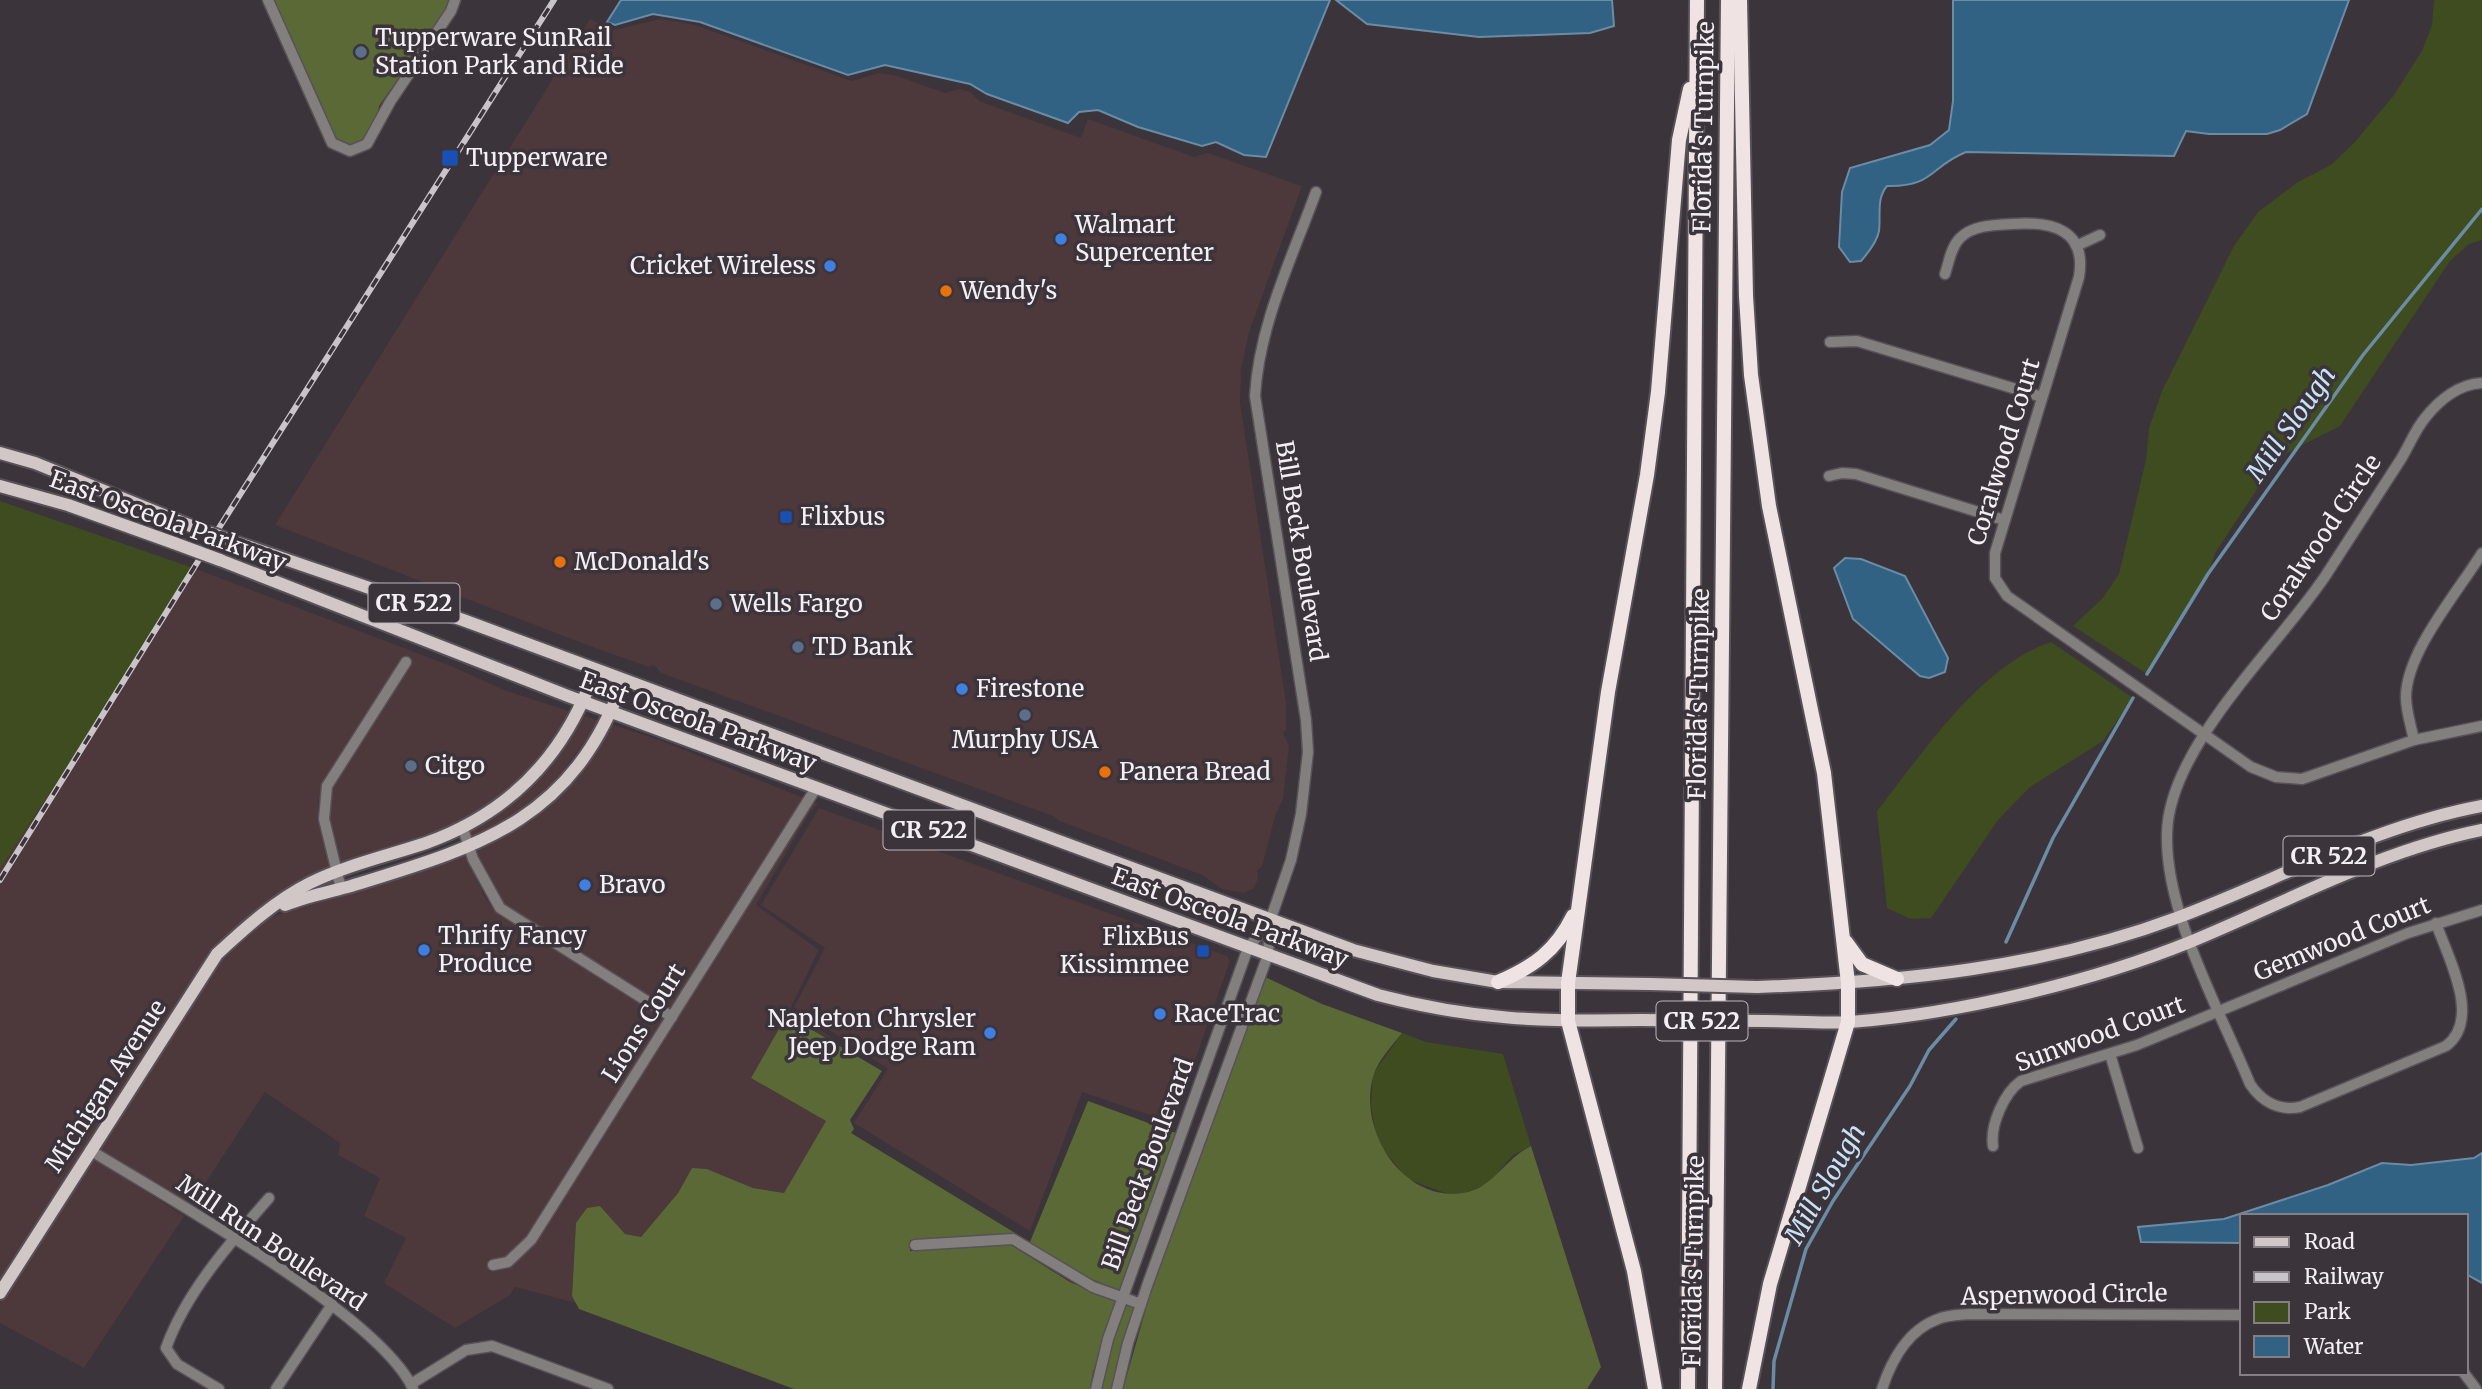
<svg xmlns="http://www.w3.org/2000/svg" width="2482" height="1389" font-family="Merriweather,serif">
  <rect width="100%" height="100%" fill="#3b343b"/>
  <!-- commercial -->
  <g fill="#4d383b">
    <polygon points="590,19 613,30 661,19 695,25 852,81 879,73 894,75 945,93 960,89 970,92 979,101 1081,138 1088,119 1194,157 1208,153 1302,186 1249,332 1241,369 1240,403 1286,703 1286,730 1283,733 1289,746 1283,799 1275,816 1262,867 1257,870 1258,879 1253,889 1244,893 1222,889 1202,875 1060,821 1053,816 661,673 654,665 649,667 587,645 275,525"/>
    <polygon points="196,569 451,666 504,690 572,712 533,768 482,812 427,836 341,863 329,817 332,788 413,661 405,655 322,785 318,802 318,819 330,867 304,879 214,950 0,1283 0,869"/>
    <polygon points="582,715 600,721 547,792 521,814 473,840 469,830 487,822 512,804 540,776"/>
    <polygon points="610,724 657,739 804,798 670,1009 509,908 496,894 476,851 526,825 553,800"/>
    <polygon points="814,802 818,804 810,812 756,905 819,950 790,1009 845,1047 787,1016 751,1078 826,1121 784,1193 753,1188 707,1169 692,1168 678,1193 641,1237 625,1234 600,1206 576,1223 572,1296 576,1303 515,1287 510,1295 455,1328 384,1283 406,1238 364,1216 380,1178 338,1155 340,1143 265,1092 191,1205 97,1147 221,958 265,920 314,901 338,896 466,855 484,896 496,913 664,1019 527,1236 506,1257 488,1260 489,1272 509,1268 535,1243 579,1176"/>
    <polygon points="819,808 1227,956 1230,961 1173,1123 1082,1092 1030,1231 854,1123 888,1069 794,1007 825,948 761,905"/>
    <polygon points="91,1157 184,1216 84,1368 0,1323 0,1303"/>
  </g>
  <!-- green -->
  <g fill="#3f4c1f">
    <polygon points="2434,0 2482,0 2482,240 2469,244 2450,261 2340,426 2285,454 2269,471 2215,553 2208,574 2147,674 2073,626 2103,598 2119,574 2146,460 2149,428 2162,391 2234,246 2258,212 2298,182 2331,165 2354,143 2394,95 2422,51 2432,25"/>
    <polygon points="0,501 196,569 0,869"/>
    <path d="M2051 642 2133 698 2103 741 2030 787 1998 820 1931 918 1910 919 1887 908 1877 811C1923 753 1979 666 2051 642Z"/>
    <polygon points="1402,1033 1426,1042 1503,1054 1531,1146 1513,1155 1489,1183 1465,1193 1448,1194 1407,1179 1377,1141 1371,1106 1373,1074"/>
  </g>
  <!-- forest -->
  <g fill="#5a6936">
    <polygon points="274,0 449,0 442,16 379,106 378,115 363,141 350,145 336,138 328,125"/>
    <path d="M1265 977 1322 1004 1402 1033C1392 1046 1377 1061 1373 1077 1358 1131 1403 1202 1463 1193 1494 1188 1503 1160 1531 1146L1601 1367 1587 1389H1123L1153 1284Z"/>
    <polygon points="787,1015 882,1071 850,1120 854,1129 851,1133 1030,1242 1088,1101 1176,1133 1120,1291 1075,1272 1013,1234 910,1240 910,1251 1011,1245 1070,1282 1116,1302 1093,1372 1090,1389 794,1389 579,1309 572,1296 576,1223 587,1208 600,1206 625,1234 641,1237 678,1193 692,1168 707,1169 753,1188 784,1193 826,1121 751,1078"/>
    <polygon points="1126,1305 1134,1308 1112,1389 1101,1389 1113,1341"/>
  </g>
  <!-- water -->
  <g fill="#316183" stroke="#6b8ca5" stroke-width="2">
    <polygon points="621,0 1330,0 1266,157 1244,155 1216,142 1202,146 1138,127 1098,110 1079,112 1068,123 987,94 970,84 885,65 848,75 700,22 653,14 615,25 607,22"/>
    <polygon points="1336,0 1612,0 1614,26 1590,33 1479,37 1367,24"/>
    <path d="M1953 0H2349L2307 114 2280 130 2267 134H2209L2186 131 2174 156 1966 152C1929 167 1934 187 1887 186 1876 199 1881 215 1879 231 1877 242 1868 253 1861 261L1850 262 1839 247 1842 192 1850 168 1930 145 1949 130 1953 101Z"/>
    <polygon points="1845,558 1861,559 1905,576 1948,658 1945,672 1929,678 1920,676 1853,619 1834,568"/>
    <polygon points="2482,1153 2482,1283 2466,1274 2466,1216 2242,1216 2242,1243 2141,1242 2138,1227 2224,1219 2328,1185 2382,1163 2411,1165 2474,1158"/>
  </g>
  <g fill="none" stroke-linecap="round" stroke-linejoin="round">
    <!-- stream -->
    <g stroke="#6b8ca5" stroke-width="3.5">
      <polyline points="2147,674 2208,574 2363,355 2482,209"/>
      <polyline points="2006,942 2053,838 2133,698"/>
      <polyline points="1773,1389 1774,1361 1806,1249 1833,1201 1910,1086 1929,1050 1956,1019"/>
    </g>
    <!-- minor casing -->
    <g stroke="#585258" stroke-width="13">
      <g id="minor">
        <polyline points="268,0 332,143 350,151 367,144 390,102 451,11 455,0"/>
        <polyline points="2076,246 2100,235"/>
        <path d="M1945 274C1949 262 1951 247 1960 238 1973 225 1995 225 2012 224 2051 221 2087 229 2079 277L1995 553V578L2007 596 2251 767 2276 777 2302 779 2414 740 2482 726"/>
        <polyline points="1830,342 1857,341 2042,397"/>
        <polyline points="1829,476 1842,473 1856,474 2004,520"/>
        <path d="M2414 740C2411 726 2406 711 2406 697 2406 652 2458 592 2482 553"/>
        <polyline points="462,826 473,859 500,908 672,1017"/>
        <polyline points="341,889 324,819 327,786 406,662"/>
        <path d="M2436 923C2448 958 2482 1019 2446 1046L2300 1107C2279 1111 2262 1102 2250 1084 2220 1010 2165 914 2167 834 2168 747 2279 646 2326 575 2351 537 2376 498 2401 459 2409 446 2415 430 2425 418 2439 400 2459 384 2482 383"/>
        <polyline points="2110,1054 2138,1148"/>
        <path d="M1993 1146C1990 1125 2004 1093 2021 1081L2137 1045 2408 933 2482 910"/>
        <path d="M90 1150C164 1196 381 1316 413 1389"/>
        <polyline points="915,1245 1013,1239 1093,1287 1141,1304"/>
        <polyline points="493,1265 508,1262 531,1240 816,788"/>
        <polyline points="2464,1373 2476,1389"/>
        <polyline points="411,1384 466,1350 492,1346 608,1389"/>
        <path d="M219 1389 177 1364 166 1348C186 1292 230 1243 269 1198"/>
        <polyline points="276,1389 331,1306 334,1285"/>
        <polyline points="1096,1389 1108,1339 1248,948 1269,922"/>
        <path d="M1117 1389 1128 1343 1148 1283 1268 955 1270 921 1291 860 1301 814 1308 752 1306 720 1255 396C1259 325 1292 258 1316 192"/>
        <path d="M1882 1389C1891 1361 1908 1330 1938 1319 1947 1315 1960 1315 1970 1314L2242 1315"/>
      </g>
    </g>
    <!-- major casing -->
    <g stroke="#585258" stroke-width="16">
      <g id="major">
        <polyline points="0,453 35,463 186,524"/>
        <polyline points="0,486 68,505 174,543"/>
        <polyline points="232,541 463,620 1353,950 1433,971 1498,982 1650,984"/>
        <path d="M220 560 568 696 1378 995C1473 1020 1543 1022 1640 1020"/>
        <path d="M285 905C307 896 329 892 351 886 481 846 572 821 623 681"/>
        <path d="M1757 987C1901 982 2043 968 2179 917 2279 879 2375 826 2482 806"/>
        <path d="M1765 1021C1793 1021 1822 1024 1850 1022 1957 1014 2091 982 2190 942 2287 902 2379 851 2482 830"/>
        <path d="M0 1293 217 954C245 928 276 900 310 883 347 865 387 856 426 843 510 813 566 754 595 670"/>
      </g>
    </g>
    <!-- highway casing -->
    <g stroke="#585258" stroke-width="18">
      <g id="highway">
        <polyline points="1740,0 1746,296 1751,375 1769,506 1824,773 1848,983 1848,1022 1770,1284 1749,1389"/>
        <polyline points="1846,942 1862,964 1897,979"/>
        <path d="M1498 982C1533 967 1556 951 1573 916"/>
        <polyline points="1655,1389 1634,1271 1568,1021 1568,983 1608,692 1647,475 1658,392 1679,140 1690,89"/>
        <polyline points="1688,1389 1697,0"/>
        <polyline points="1715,1389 1728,0"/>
      </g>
    </g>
    <!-- minor -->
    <use href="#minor" stroke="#847f7f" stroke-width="10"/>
    <!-- major -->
    <use href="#major" stroke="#d2c7c7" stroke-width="12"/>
    <!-- highway -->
    <use href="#highway" stroke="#f0e3e3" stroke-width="14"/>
    <!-- rail casing -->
    <g stroke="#c9c4c9" stroke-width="6">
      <polyline id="rail" points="0,880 210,542 554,0"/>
    </g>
    <!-- rail -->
    <use href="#rail" stroke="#3b343b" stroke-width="3.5" stroke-dasharray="10" stroke-linecap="butt"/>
    <!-- major-bridge casing -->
    <g stroke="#585258" stroke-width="16" stroke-linecap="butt">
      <g id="major-bridge">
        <polyline points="186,524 232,541"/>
        <polyline points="174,543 220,560"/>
        <polyline points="1650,984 1757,987"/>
        <polyline points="1640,1020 1765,1021"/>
      </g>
    </g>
    <!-- major-bridge -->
    <use href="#major-bridge" stroke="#d2c7c7" stroke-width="12"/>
  </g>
  <!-- markers -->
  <g fill="#5c6f8a" stroke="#3b343b" stroke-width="2.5">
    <circle cx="361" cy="52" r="7"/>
    <circle cx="716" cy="604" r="7"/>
    <circle cx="798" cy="647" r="7"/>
    <circle cx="1025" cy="715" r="7"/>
    <circle cx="411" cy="766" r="7"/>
  </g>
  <g fill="#1a4fb4" stroke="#3b343b" stroke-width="2.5">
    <rect x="441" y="149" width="18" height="18" rx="3.5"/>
    <rect x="779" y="510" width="14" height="14" rx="3.5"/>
    <rect x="1196" y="944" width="14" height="14" rx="3.5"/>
  </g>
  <g fill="#3f7fe0" stroke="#3b343b" stroke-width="2.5">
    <circle cx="1061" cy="239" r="7"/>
    <circle cx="830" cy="266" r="7"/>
    <circle cx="962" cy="689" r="7"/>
    <circle cx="585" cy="885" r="7"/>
    <circle cx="424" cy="950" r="7"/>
    <circle cx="1160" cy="1014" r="7"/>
    <circle cx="990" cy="1033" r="7"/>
  </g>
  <g fill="#e8710a" stroke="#3b343b" stroke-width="2.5">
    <circle cx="946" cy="291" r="7"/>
    <circle cx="560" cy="562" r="7"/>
    <circle cx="1105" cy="772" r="7"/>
  </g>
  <g text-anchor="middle" stroke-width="7" stroke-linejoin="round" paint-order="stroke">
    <!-- shield labels -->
    <g fill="#3b343b" stroke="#bcb7bc" stroke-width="2">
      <rect x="368.5" y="583.5" width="91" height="39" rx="5"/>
      <rect x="883.5" y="810.5" width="91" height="39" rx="5"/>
      <rect x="2283.5" y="836.5" width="91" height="39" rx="5"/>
      <rect x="1656.5" y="1001.5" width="91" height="39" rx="5"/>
    </g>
    <g font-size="23" font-weight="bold" fill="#f3eff3">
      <text x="414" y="611">CR 522</text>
      <text x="929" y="838">CR 522</text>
      <text x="2329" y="864">CR 522</text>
      <text x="1702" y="1029">CR 522</text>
    </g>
    <!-- poi labels -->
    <g font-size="24" fill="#f3eff3" stroke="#3b343b" text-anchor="start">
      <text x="375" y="46">Tupperware SunRail<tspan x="375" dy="28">Station Park and Ride</tspan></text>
      <text x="466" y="166">Tupperware</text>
      <text x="1075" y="233">Walmart<tspan x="1075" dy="28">Supercenter</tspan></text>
      <text x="816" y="274" text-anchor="end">Cricket Wireless</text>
      <text x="960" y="299">Wendy's</text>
      <text x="800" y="525">Flixbus</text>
      <text x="574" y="570">McDonald's</text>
      <text x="730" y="612">Wells Fargo</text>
      <text x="812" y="655">TD Bank</text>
      <text x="976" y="697">Firestone</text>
      <text x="1025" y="748" text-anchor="middle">Murphy USA</text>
      <text x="425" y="774">Citgo</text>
      <text x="1119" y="780">Panera Bread</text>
      <text x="599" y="893">Bravo</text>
      <text x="438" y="944">Thrify Fancy<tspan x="438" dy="28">Produce</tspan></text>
      <text x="1189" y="945" text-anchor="end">FlixBus<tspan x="1189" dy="28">Kissimmee</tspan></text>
      <text x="1174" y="1022">RaceTrac</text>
      <text x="976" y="1027" text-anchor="end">Napleton Chrysler<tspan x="976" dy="28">Jeep Dodge Ram</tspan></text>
    </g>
    <!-- street labels -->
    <g font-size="24" fill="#f3eff3" stroke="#3b343b">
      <text transform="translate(1704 127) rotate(-89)" y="8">Florida's Turnpike</text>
      <text transform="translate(2004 452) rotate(-73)" y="8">Coralwood Court</text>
      <text transform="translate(168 521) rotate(20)" y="8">East Osceola Parkway</text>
      <text transform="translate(2321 538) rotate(-56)" y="8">Coralwood Circle</text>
      <text transform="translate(1301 551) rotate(81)" y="8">Bill Beck Boulevard</text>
      <text transform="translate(1699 694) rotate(-89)" y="8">Florida's Turnpike</text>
      <text transform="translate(698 722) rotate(20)" y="8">East Osceola Parkway</text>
      <text transform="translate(1230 918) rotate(20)" y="8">East Osceola Parkway</text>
      <text transform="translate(2342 939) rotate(-22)" y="8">Gemwood Court</text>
      <text transform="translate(644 1023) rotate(-58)" y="8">Lions Court</text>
      <text transform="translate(2100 1034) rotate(-20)" y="8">Sunwood Court</text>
      <text transform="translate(106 1086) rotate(-57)" y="8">Michigan Avenue</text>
      <text transform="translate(1148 1164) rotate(-70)" y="8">Bill Beck Boulevard</text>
      <text transform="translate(271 1243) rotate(34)" y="8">Mill Run Boulevard</text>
      <text transform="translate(1694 1261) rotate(-89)" y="8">Florida's Turnpike</text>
      <text transform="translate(2064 1295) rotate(-1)" y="8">Aspenwood Circle</text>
    </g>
    <!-- water labels -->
    <g font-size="26" font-style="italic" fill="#c7e3f9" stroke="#3b343b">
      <text transform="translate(2291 424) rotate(-55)" y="9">Mill Slough</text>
      <text transform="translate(1825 1184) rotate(-60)" y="9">Mill Slough</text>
    </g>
  </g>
  <!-- legend -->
  <rect x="2240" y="1214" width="228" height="161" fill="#3b343b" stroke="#857f85" stroke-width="2"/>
  <rect x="2254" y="1237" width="35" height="10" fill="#d2c7c7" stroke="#857f85" stroke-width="2"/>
  <text x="2304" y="1249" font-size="21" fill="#f3eff3">Road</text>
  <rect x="2254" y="1272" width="35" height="10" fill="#c9c4c9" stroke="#857f85" stroke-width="2"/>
  <text x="2304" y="1284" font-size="21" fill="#f3eff3">Railway</text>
  <rect x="2254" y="1302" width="35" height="21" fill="#3f4c1f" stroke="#857f85" stroke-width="2"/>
  <text x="2304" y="1319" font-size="21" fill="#f3eff3">Park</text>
  <rect x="2254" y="1336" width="35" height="21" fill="#316183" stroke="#857f85" stroke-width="2"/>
  <text x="2304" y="1354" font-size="21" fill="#f3eff3">Water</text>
</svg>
